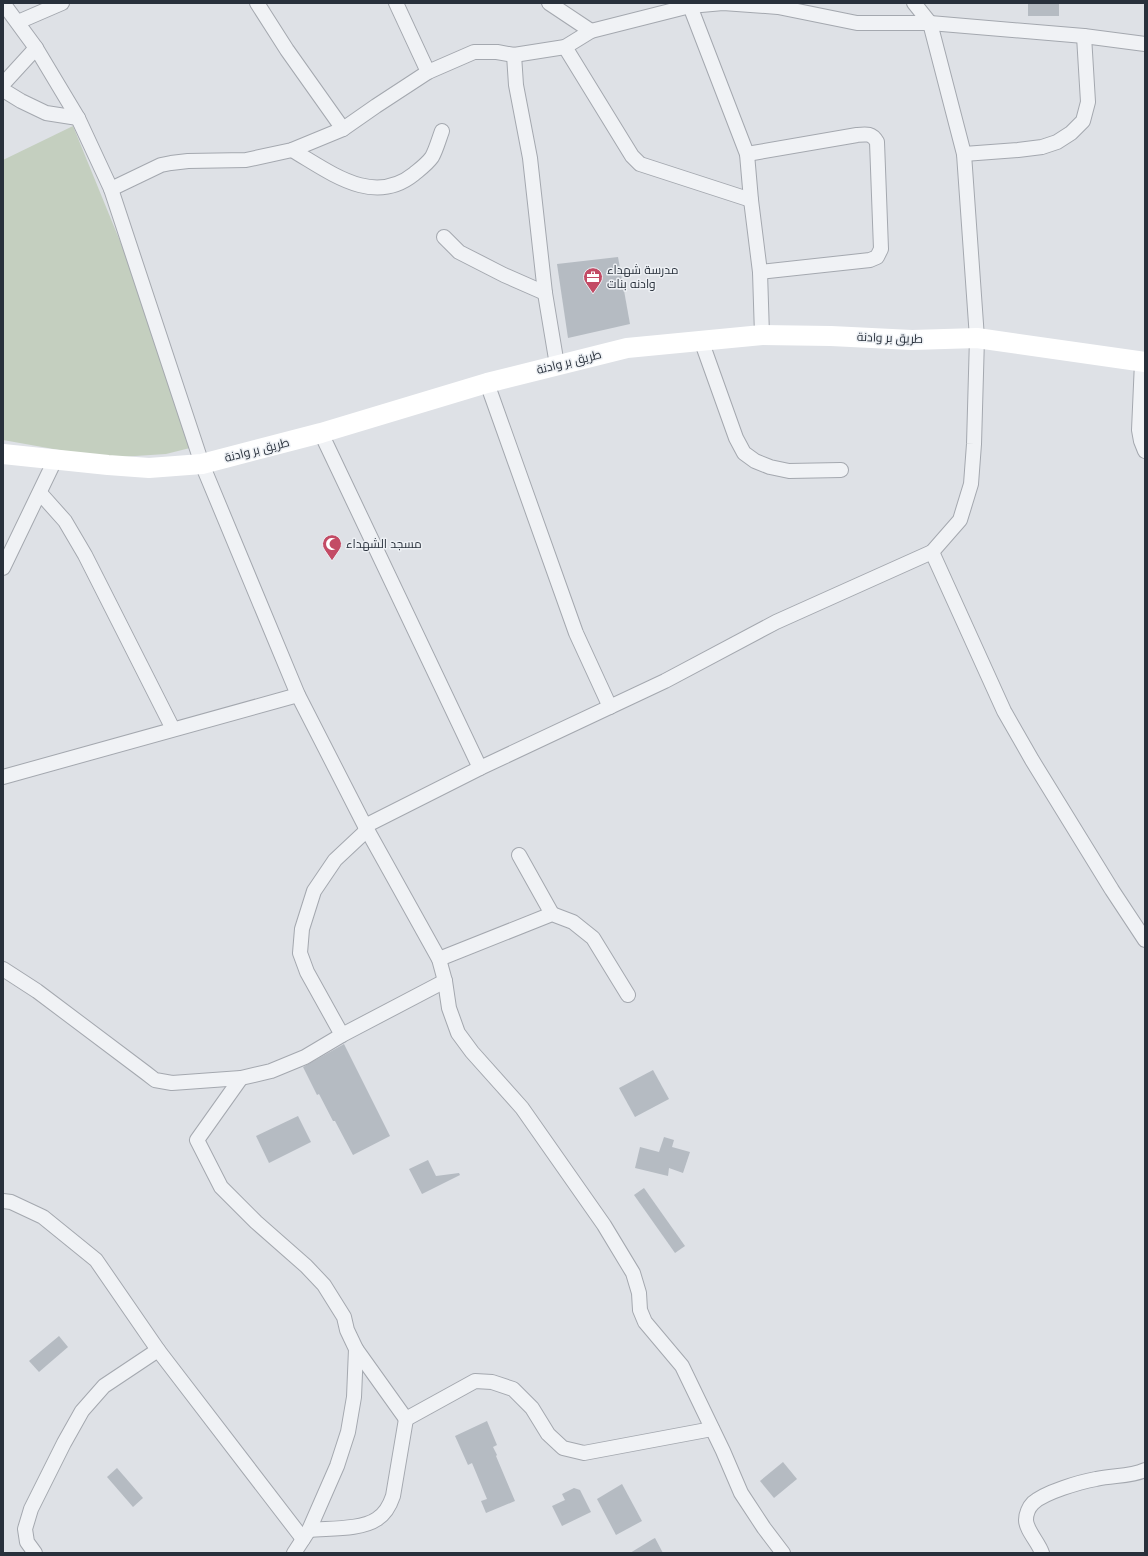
<svg xmlns="http://www.w3.org/2000/svg" width="1148" height="1556" font-family="'PT Sans',Cairo,sans-serif">
  <rect width="100%" height="100%" fill="#dee1e6"/>
  <!-- green -->
  <polygon fill="#c4cfbf" points="73,126 124,251 190,448 166,454 104,458 3,440 3,160"/>
  <!-- building -->
  <g fill="#b5bbc2">
    <rect x="1028" y="3" width="31" height="13"/>
    <polygon points="618,257 630,324 568,338 557,264"/>
    <polygon points="344,1044 390,1136 353,1155 335,1121 333,1121 319,1094 317,1095 303,1067"/>
    <polygon points="653,1070 669,1099 635,1117 619,1088"/>
    <polygon points="298,1116 311,1142 269,1163 256,1136"/>
    <polygon points="664,1137 674,1140 672,1147 690,1152 683,1173 669,1168 668,1176 635,1168 640,1147 659,1152"/>
    <polygon points="428,1160 436,1176 459,1173 460,1175 422,1194 409,1169"/>
    <polygon points="644,1188 685,1246 675,1253 634,1195"/>
    <polygon points="59,1336 68,1347 39,1372 29,1361"/>
    <polygon points="487,1421 497,1445 493,1447 497,1455 496,1456 515,1501 486,1513 481,1501 487,1499 472,1463 468,1465 455,1436"/>
    <polygon points="783,1462 797,1479 774,1498 760,1481"/>
    <polygon points="117,1468 143,1498 133,1507 107,1477"/>
    <polygon points="622,1484 642,1521 616,1535 597,1499"/>
    <polygon points="574,1488 580,1490 591,1512 562,1526 552,1506 565,1500 562,1494"/>
    <polygon points="655,1538 663,1553 630,1553 653,1539"/>
  </g>
  <g fill="none" stroke-linecap="round" stroke-linejoin="round">
    <!-- street casing -->
    <g stroke="#a4a8af" stroke-width="16">
      <g id="street">
        <polyline points="3,3 36,48 78,118 111,189 202,464 298,695 365,826 439,959 445,981 449,1008 458,1033 472,1052 522,1108 604,1225 633,1273 639,1293 640,1310 645,1322 682,1366 723,1451 741,1493 764,1528 783,1553"/>
        <polyline points="257,3 287,50 343,129"/>
        <polyline points="396,3 428,72"/>
        <polyline points="549,3 591,31"/>
        <polyline points="690,6 747,154 751,200 760,272 762,335"/>
        <polyline points="18,22 62,3"/>
        <polyline points="565,47 632,156 640,164 751,200"/>
        <polyline points="514,55 516,85 530,158 545,293 557,365"/>
        <polyline points="3,84 36,48"/>
        <polyline points="3,90 21,101 46,113 78,118"/>
        <path d="M292 150C330 172 373 207 414 174 420 169 427 164 432 157 436 150 439 139 442 131"/>
        <path d="M747 154 857 135C866 134 872 133 877 142L881 249 877 257 870 260 760 272"/>
        <polyline points="964,154 1018,150 1042,147 1057,142 1071,133 1083,121 1088,102 1084,36"/>
        <polyline points="111,189 161,165 171,163 188,161 246,160 292,150 343,129 376,106 428,72 474,52 497,52 514,55 565,47 591,31 690,6 723,3 778,7 857,23 930,23 1084,36 1145,44"/>
        <polyline points="444,237 459,252 504,275 545,293"/>
        <polyline points="701,340 736,438 744,453 755,461 770,467 789,471 841,470"/>
        <polyline points="1142,362 1139,430 1141,441 1145,451"/>
        <polyline points="487,383 576,633 610,707"/>
        <polyline points="321,433 480,768"/>
        <polyline points="40,493 65,521 85,555 173,729"/>
        <polyline points="932,552 1004,711 1032,760 1112,890 1145,940"/>
        <polyline points="3,568 55,460"/>
        <polyline points="3,777 298,695"/>
        <polyline points="365,826 480,768 665,681 776,622 932,552 960,520 971,484 974,444 977,338 964,154 930,23 914,3"/>
        <polyline points="519,855 552,914"/>
        <polyline points="439,959 552,914 573,922 593,938 628,995"/>
        <polyline points="3,969 37,991 146,1073 155,1080 172,1083 241,1078 271,1071 305,1057 342,1035 445,981"/>
        <polyline points="342,1035 307,972 300,953 302,929 314,891 335,860 367,830"/>
        <polyline points="241,1078 197,1140 221,1187 256,1222 306,1266 324,1285 344,1317 347,1330 356,1349 354,1397 348,1432 337,1466 309,1530 294,1553"/>
        <polyline points="3,1201 11,1202 43,1217 96,1260 158,1350 303,1539"/>
        <polyline points="356,1349 406,1419 475,1381 492,1382 513,1389 532,1408 548,1434 563,1448 584,1453 712,1429"/>
        <path d="M309 1530C329 1528 361 1530 377 1519 385 1514 390 1505 393 1496L406 1419"/>
        <polyline points="35,1553 27,1542 25,1529 31,1509 64,1443 82,1411 104,1386 158,1350"/>
        <path d="M1042 1553C1039 1543 1026 1530 1026 1520 1026 1514 1029 1507 1033 1503 1045 1492 1080 1482 1096 1479 1113 1475 1130 1477 1145 1470"/>
      </g>
    </g>
    <!-- street -->
    <use href="#street" stroke="#f0f2f5" stroke-width="14"/>
    <!-- secondary -->
    <polyline stroke="#fff" stroke-width="20" points="3,454 108,465 149,468 202,464 321,433 487,383 627,348 762,335 831,336 912,340 977,338 1145,362"/>
  </g>
  <!-- icons -->
  <defs>
    <g id="office-pin" transform="scale(1)"><path d="M0 17L-7.5 6A9.5 9.5 0 1 1 7.5 6Z" fill="#c34b65" stroke="#edf0f4"/><path d="M-6-3h4V-5.5h4V-3h4V5H-6ZM-1-4.5V-3h2v-1.5ZM-6 0V1H6V0Z" fill="#fff"/></g>
    <g id="mosque-pin" transform="scale(1)"><path d="M0 17L-7.5 6A9.5 9.5 0 1 1 7.5 6Z" fill="#c34b65" stroke="#edf0f4"/><path d="M3.5-4.9A6 6 0 1 0 3.5 4.9A5 5 0 1 1 3.5-4.9Z" fill="#fff"/></g>
  </defs>
  <g fill-rule="evenodd">
    <use href="#office-pin" x="593" y="277"/>
    <use href="#mosque-pin" x="332" y="544"/>
  </g>
  <g text-anchor="middle" stroke-width="3" stroke-linejoin="round" paint-order="stroke">
    <!-- poi labels -->
    <g font-size="12" fill="#28303b" stroke="#edf0f4" text-anchor="start">
      <text x="607" y="274">مدرسة شهداء<tspan x="607" dy="14">وادنه بنات</tspan></text>
      <text x="346" y="548">مسجد الشهداء</text>
    </g>
    <!-- street labels -->
    <g font-size="12" fill="#28303b" stroke="#edf0f4">
      <text transform="translate(890 338) rotate(2)" y="4">طريق بر وادنة</text>
      <text transform="translate(569 362) rotate(-14)" y="4">طريق بر وادنة</text>
      <text transform="translate(257 450) rotate(-14)" y="4">طريق بر وادنة</text>
    </g>
  </g>
  <!-- border -->
  <rect width="1148" height="1556" fill="none" stroke="#28303b" stroke-width="8"/>
</svg>
